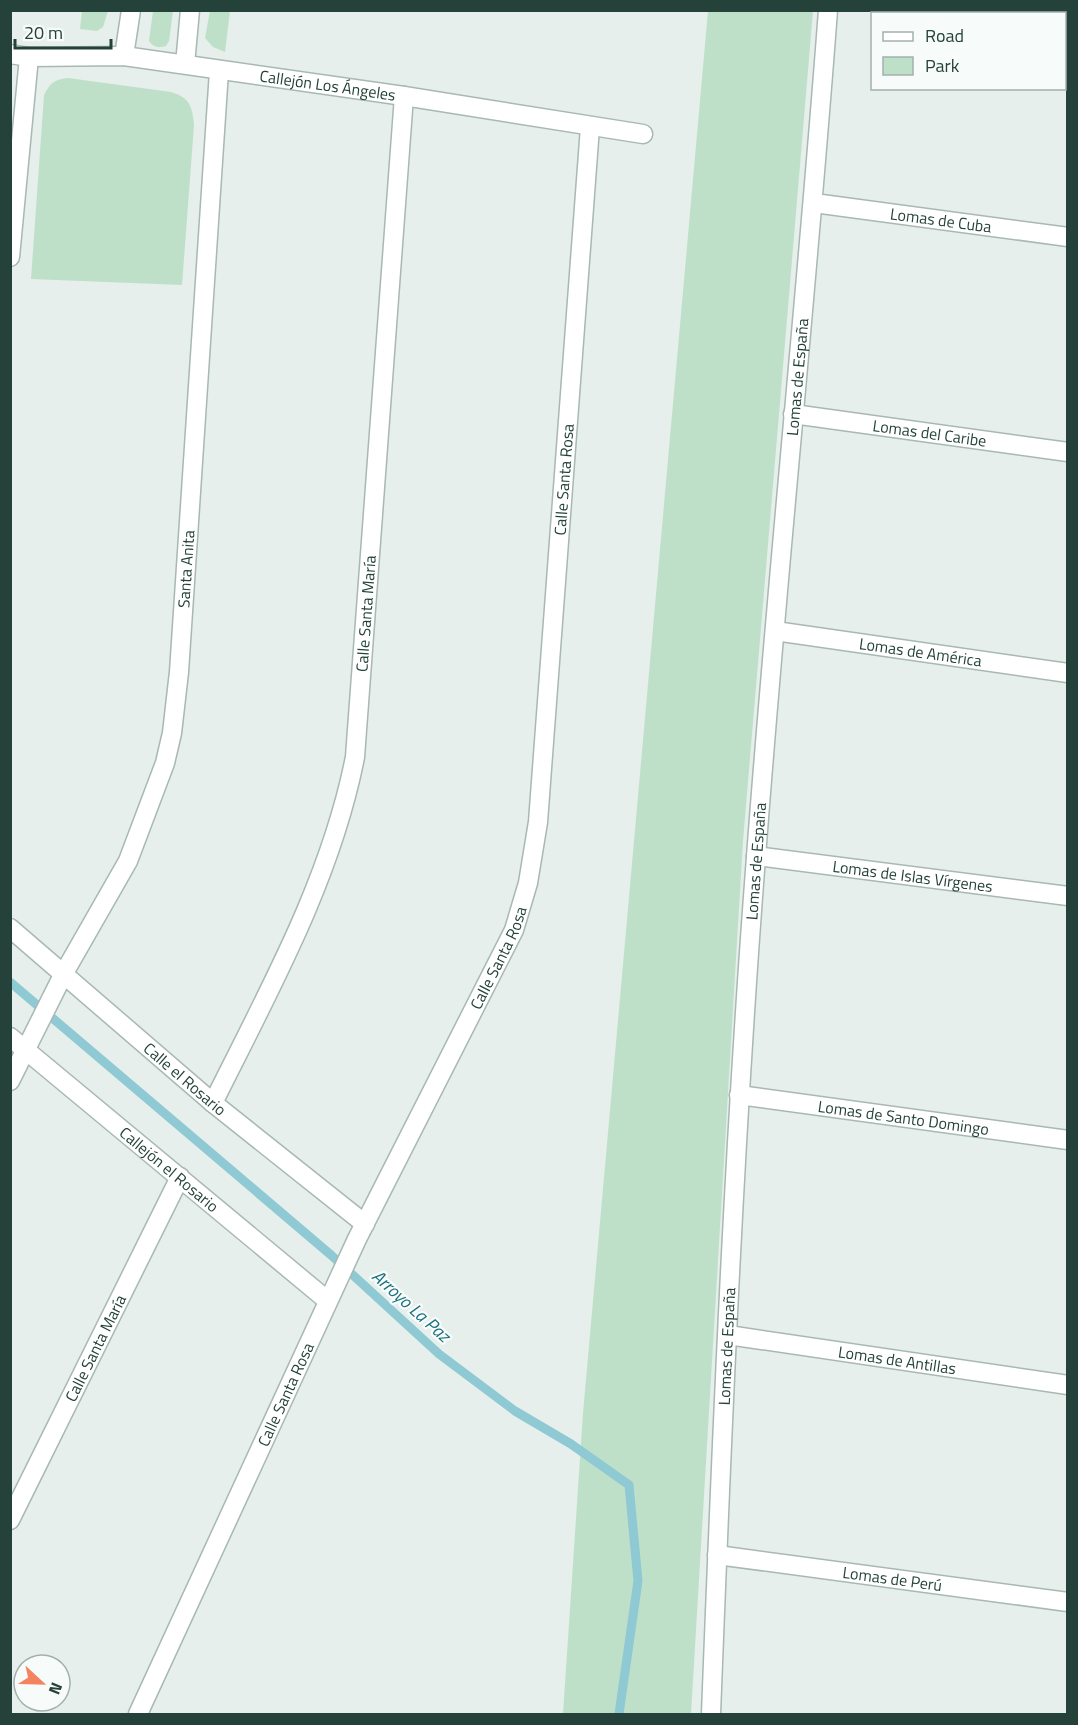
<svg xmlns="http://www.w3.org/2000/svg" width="1078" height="1725" font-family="'Titillium Web',sans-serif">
  <rect width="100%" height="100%" fill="#e6efeb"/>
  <!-- green -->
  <g fill="#bfe0c8">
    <polygon points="82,11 108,11 103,27 97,31 80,29"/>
    <path d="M153 11H173L169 41 166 46C159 48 154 48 149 41Z"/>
    <polygon points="210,11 230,11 225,52 213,47 205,38"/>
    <polygon points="708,11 813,11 743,841 691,1714 563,1714 583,1413"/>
    <path d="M68 78 171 92C190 98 192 106 194 125L182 285 31 279 44 95C50 83 55 79 68 78Z"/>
  </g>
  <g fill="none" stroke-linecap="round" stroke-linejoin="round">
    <!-- stream -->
    <polyline stroke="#8ec9d4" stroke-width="9" points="10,982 331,1255 439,1354 515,1411 571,1444 629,1485 638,1581 619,1714"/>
    <!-- street casing -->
    <g stroke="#a8b8b2" stroke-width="21">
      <g id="street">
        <polyline points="995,10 1015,14"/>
        <polyline points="1064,21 1068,22"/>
        <path id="s1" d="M10 54 29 57 124 56 404 96 643 134"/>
        <polyline points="124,56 131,10"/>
        <polyline points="185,64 190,10"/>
        <path id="s2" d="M814 203 1068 237"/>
        <polyline points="10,257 29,57"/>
        <path id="s3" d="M793 414 1068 452"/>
        <path id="s4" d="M775 631 1068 673"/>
        <path id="s5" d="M756 856 1068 896"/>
        <path id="s6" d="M10 928 213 1103 365 1224"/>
        <path id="s7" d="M10 1037 328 1301"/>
        <path id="s8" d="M10 1081 64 973 128 861 165 763 172 733 179 672 219 71"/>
        <path id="s9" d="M739 1095 1068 1140"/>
        <path id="s10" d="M213 1103C268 992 331 880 355 757L404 96"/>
        <path id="s11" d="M728 1335 1068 1385"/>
        <path id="s12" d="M10 1520 180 1177"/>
        <path id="s13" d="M717 1555 1068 1602"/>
        <path id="s14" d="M138 1714 357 1239 514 930 528 883 538 822 590 127"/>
        <path id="s15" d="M711 1714C722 1429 734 1143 756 857 777 575 807 293 828 10"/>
      </g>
    </g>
    <!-- street -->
    <use href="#street" stroke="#fff" stroke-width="18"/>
  </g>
  <g text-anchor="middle" stroke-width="4.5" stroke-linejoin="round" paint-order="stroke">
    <!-- street labels -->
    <g font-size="16" fill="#24423a" stroke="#f7fbf9">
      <text dy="6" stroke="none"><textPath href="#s1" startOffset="320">Callejón Los Ángeles</textPath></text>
      <text dy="6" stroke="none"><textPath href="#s2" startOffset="128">Lomas de Cuba</textPath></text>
      <text dy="6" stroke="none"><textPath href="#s15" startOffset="1340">Lomas de España</textPath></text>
      <text dy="6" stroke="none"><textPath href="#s3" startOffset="138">Lomas del Caribe</textPath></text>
      <text dy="6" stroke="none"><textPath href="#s14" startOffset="1324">Calle Santa Rosa</textPath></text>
      <text dy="6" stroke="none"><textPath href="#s8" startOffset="550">Santa Anita</textPath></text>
      <text dy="6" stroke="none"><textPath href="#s10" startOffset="519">Calle Santa María</textPath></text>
      <text dy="6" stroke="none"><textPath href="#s4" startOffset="147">Lomas de América</textPath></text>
      <text dy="6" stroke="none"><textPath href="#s15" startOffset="854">Lomas de España</textPath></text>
      <text dy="6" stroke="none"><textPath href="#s5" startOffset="158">Lomas de Islas Vírgenes</textPath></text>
      <text dy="6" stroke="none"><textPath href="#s14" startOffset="838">Calle Santa Rosa</textPath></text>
      <text dy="6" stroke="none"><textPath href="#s6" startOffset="231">Calle el Rosario</textPath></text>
      <text dy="6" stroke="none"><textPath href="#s9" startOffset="166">Lomas de Santo Domingo</textPath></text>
      <text dy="6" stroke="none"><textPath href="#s7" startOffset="207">Callejón el Rosario</textPath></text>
      <text dy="6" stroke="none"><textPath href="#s15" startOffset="368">Lomas de España</textPath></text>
      <text dy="6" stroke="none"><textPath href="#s12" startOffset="192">Calle Santa María</textPath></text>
      <text dy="6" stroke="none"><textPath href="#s11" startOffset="171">Lomas de Antillas</textPath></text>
      <text dy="6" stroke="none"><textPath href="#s14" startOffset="352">Calle Santa Rosa</textPath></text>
      <text dy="6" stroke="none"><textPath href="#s13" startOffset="177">Lomas de Perú</textPath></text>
    </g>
    <!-- water labels -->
    <g font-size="18" font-style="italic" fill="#1c6f80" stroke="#f7fbf9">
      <text transform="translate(411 1306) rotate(42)" y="6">Arroyo La Paz</text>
    </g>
  </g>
  <!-- border -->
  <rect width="1078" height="1725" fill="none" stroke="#24423a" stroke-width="24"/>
  <!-- legend -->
  <rect x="871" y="12" width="195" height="78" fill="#f7fbf9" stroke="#a3b1ad" stroke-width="1.5"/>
  <rect x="883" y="32" width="30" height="9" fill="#ffffff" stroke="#a3b1ad" stroke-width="1.5"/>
  <text x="925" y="42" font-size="18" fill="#24423a">Road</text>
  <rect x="883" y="57" width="30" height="18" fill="#bfe0c8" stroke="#a3b1ad" stroke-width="1.5"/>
  <text x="925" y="72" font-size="18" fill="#24423a">Park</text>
  <!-- north arrow -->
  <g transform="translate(42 1683) rotate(112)"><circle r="28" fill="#f7fbf9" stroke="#a3b1ad" stroke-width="1.5"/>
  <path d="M0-4.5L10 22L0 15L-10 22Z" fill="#f4845f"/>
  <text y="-9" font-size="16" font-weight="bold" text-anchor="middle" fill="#24423a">N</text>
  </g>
  <!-- scale -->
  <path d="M15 39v9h96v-9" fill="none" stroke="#24423a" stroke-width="3"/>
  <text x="24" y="39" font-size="18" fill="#24423a" stroke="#f7fbf9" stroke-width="4.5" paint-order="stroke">20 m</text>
</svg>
